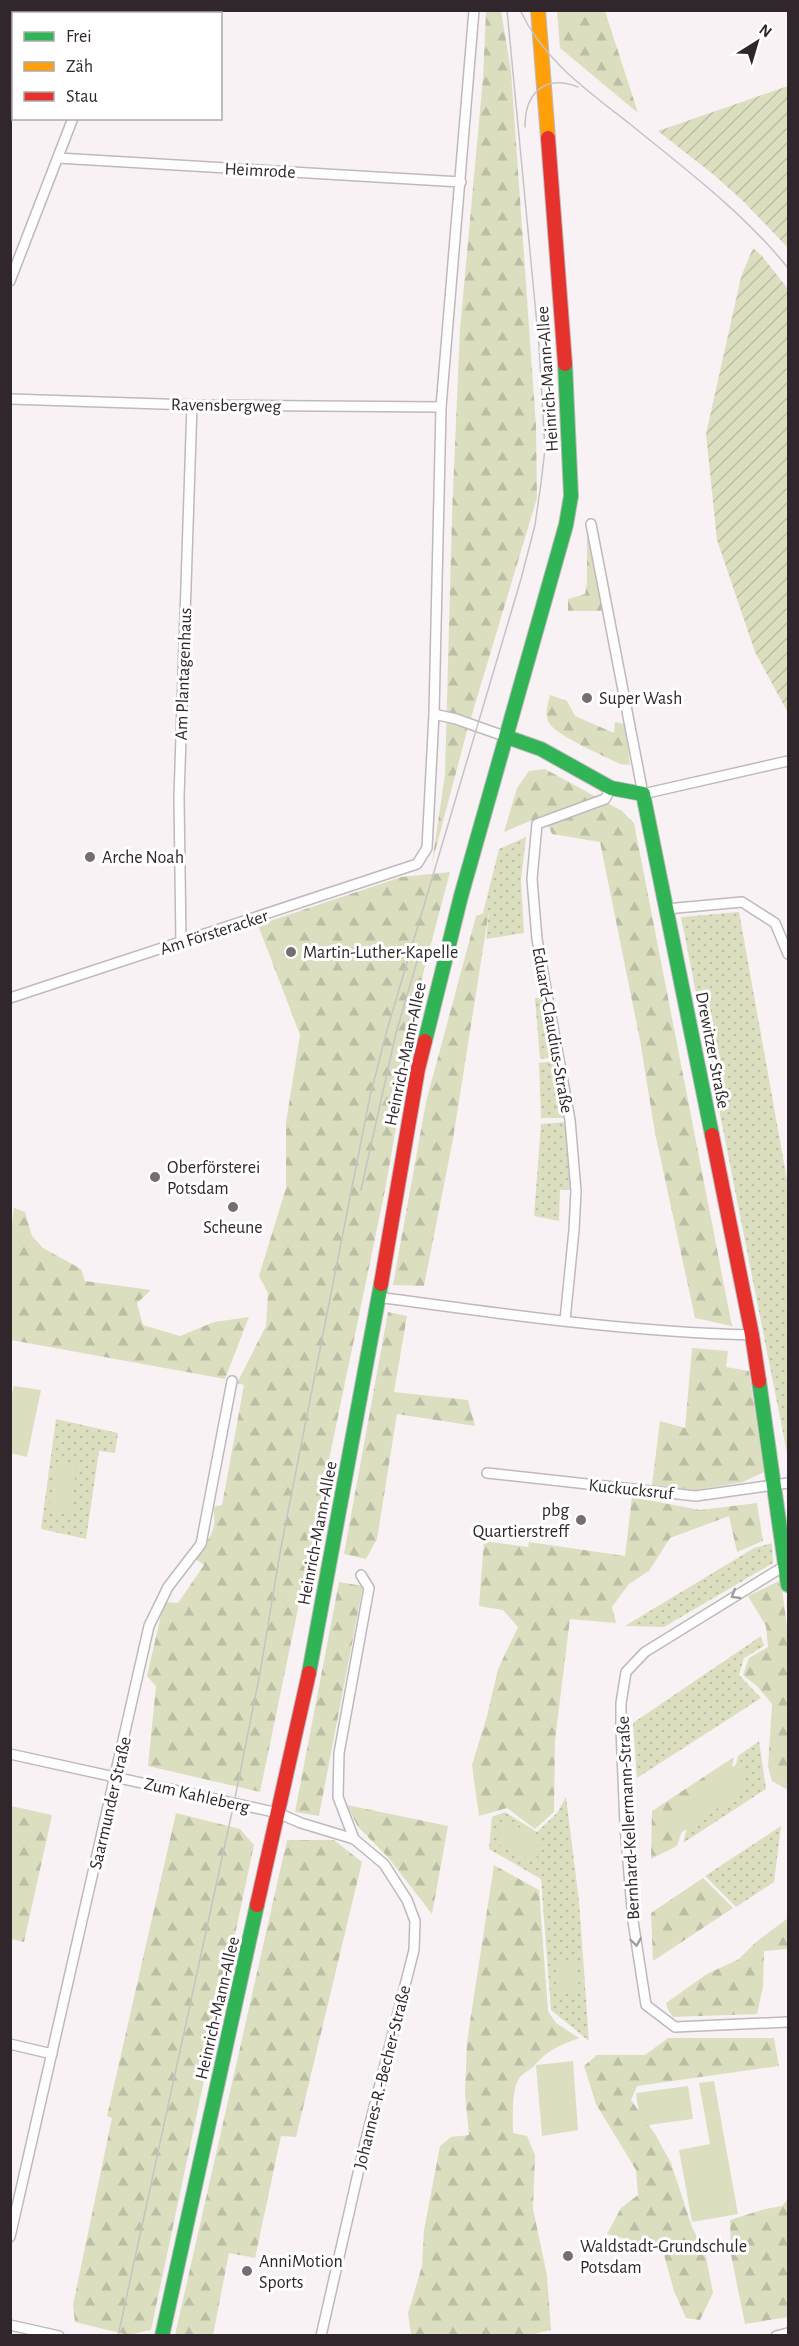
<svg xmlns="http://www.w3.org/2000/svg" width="799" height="2346" font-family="'Alegreya Sans',sans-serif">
  <defs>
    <pattern id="grass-dots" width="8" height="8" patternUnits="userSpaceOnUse" patternTransform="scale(1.5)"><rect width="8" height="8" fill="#dbdfbf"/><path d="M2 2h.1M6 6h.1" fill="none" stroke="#bcbfa4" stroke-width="1.8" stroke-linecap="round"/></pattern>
    <pattern id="forest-firs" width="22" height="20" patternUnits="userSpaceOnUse" patternTransform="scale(1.5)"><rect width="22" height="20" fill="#dbdfbf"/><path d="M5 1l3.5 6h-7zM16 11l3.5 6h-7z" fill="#bcbfa4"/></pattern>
    <pattern id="garden-furrows" width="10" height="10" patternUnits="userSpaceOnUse" patternTransform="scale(1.5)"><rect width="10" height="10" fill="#dbdfbf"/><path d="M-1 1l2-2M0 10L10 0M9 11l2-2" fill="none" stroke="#bcbfa4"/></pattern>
  </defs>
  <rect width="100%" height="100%" fill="#f8f2f5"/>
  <!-- grass -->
  <g fill="url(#grass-dots)">
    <polygon points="526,837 521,880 524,933 486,939 489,912 483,913 499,849"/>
    <polygon points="739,912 788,1185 788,1458 681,917"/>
    <polygon points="542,997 555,1057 540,1059 535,998"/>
    <polygon points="556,1061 565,1118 541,1118 539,1063"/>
    <polygon points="565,1122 570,1190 560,1190 559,1221 534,1216 541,1124"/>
    <polygon points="56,1419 118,1433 115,1453 99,1451 86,1539 41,1529"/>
    <polygon points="772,1543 773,1563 664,1627 625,1626 754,1548"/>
    <polygon points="761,1636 764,1646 744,1658 739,1675 761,1698 637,1778 633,1723"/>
    <polygon points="759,1741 766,1789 683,1843 688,1824 730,1791 738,1756"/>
    <polygon points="566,1797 579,1901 589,2041 551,2010 541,1879 489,1849 492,1817 505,1812 537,1832 557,1813"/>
    <polygon points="781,1826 774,1882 736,1907 705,1876"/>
  </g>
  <!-- forest -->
  <g fill="url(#forest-firs)">
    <polygon points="486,11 501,11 511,71 536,426 537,498 467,731 432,863 445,774 452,514 460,329 483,78"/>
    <polygon points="557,11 605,11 638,113 560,48"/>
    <polygon points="587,533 603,611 568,611 568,599 585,594 587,583"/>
    <path d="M550 695 567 701 575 716 614 733 615 722 625 724 630 765 620 764C604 756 557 736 549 723 544 714 548 704 550 695Z"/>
    <polygon points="545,769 622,811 634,823 732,1326 695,1318 655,1133 640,1040 600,842 552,834 544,815 504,832 517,788 529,771"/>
    <path d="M450 872 423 974 385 1190 260 1792 148 1766 156 1686 147 1676 164 1602 178 1603 204 1565 194 1558C209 1540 218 1531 213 1507L222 1505 244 1385 237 1383 266 1326 268 1293 259 1276 286 1188V1122L300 1035 258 925 401 877Z"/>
    <polygon points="489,911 453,1139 424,1286 393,1285 426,1102 476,916"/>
    <polygon points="14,1208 25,1212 32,1236 43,1248 81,1269 85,1281 151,1290 137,1303 143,1325 180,1336 214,1322 249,1317 225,1379 11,1340 10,1240"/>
    <polygon points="388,1312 407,1316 394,1392 468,1400 475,1426 397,1414 377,1539 366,1559 344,1554"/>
    <polygon points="692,1348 728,1351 726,1367 749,1371 764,1472 743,1482 697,1490 652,1485 660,1421 685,1428"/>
    <polygon points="632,1497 700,1510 757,1503 763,1541 737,1552 729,1516 670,1538 649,1571 629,1584 612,1607 616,1623 570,1619 555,1740 554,1812 535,1829 507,1808 479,1816 472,1765 487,1716 498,1669 518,1627 503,1610 479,1606 484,1541 528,1547 529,1542 625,1556"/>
    <polygon points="781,1580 788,1635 788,1790 772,1781 768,1767 772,1704 757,1686 743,1675 749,1658 768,1647 766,1626 748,1596"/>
    <polygon points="339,1582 363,1586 319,1816 295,1812"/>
    <polygon points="734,1757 728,1788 685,1822 677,1846 651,1859 652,1811"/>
    <polygon points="347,1805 448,1826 432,1914 387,1856 358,1827"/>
    <polygon points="11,1806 52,1815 24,1942 11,1939"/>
    <polygon points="176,1813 240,1829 254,1845 151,2330 128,2335 75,2322 73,2305 112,2118 107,2116"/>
    <polygon points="287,1840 334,1840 362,1862 296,2137 281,2136 255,2258 229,2253 213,2335 175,2335"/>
    <path d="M494 1865 539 1890 548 2011 556 2023 579 2038C559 2046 549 2049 535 2065 531 2070 524 2072 520 2077 511 2089 513 2118 513 2133L527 2136 535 2155 533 2209 547 2275 551 2330 525 2336 411 2335 408 2313 422 2266 424 2230 440 2146 451 2137 469 2135 465 2094 467 2042Z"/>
    <polygon points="703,1878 733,1908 653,1961 651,1913"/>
    <polygon points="788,1918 788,1949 764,1951 763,1986 757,2014 673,2017 668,2010 666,2003 707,1974 739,1959 756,1942"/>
    <polygon points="668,2038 774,2038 779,2066 637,2086 631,2100 655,2134 671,2163 692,2227 705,2252 713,2293 700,2320 686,2318 674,2291 661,2244 632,2241 607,2234 621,2208 638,2195 636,2170 596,2104 584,2066 597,2055 645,2055"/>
    <polygon points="788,2199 788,2317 745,2324 731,2255 730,2220 765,2209 782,2206"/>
  </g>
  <!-- park -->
  <g fill="#dbdfbf">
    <polygon points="14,1386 41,1390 27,1457 11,1453 10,1402"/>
    <polygon points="58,1461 76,1465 72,1516 49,1510"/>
    <polygon points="741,1761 745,1790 676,1836 675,1805"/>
    <polygon points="502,1820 539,1836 536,1863 498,1844"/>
    <polygon points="556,1960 576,1960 579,1991 557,1991"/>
    <polygon points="573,2061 578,2130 542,2136 536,2065"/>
    <polygon points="714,2081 738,2214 692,2222 679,2150 710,2144 699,2083"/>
    <polygon points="688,2086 693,2119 641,2126 636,2093"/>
  </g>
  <!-- garden -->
  <g fill="url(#garden-furrows)">
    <polygon points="788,86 788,248 744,202 714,175 658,131"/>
    <polygon points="753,248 762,256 788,289 788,713 755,652 717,540 706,434 741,277"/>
  </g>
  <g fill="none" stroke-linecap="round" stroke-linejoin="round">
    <!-- street casing -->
    <g stroke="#c0b8bc" stroke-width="12">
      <g id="street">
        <polyline points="111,14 112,10"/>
        <polyline points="58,158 461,182"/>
        <polyline points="10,281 73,118"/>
        <polyline points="10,399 192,405 441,407"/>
        <polyline points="591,524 643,794 788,761"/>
        <polyline points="434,714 456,719 507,737"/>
        <polyline points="666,909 742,902 775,923 788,954"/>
        <polyline points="181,943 179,797 192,405"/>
        <polyline points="10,998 417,864 427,848 434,714 441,407 474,10"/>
        <path d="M378 1297C502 1314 627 1332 752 1335"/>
        <polyline points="565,1320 574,1230 576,1191 570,1120 537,939 532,879 537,824 605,799 611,788"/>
        <polyline points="487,1473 696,1496 788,1483"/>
        <polyline points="786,1565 645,1652 626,1672 621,1703 621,1728 625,1826 633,1921 646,2005 675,2027 788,2022"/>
        <polyline points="10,1754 278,1813 301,1823 354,1839"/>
        <polyline points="10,2044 52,2054"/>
        <polyline points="10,2237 149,1626 168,1587 201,1544 232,1381"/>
        <polyline points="10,2325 59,2336"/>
        <polyline points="321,2336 364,2147 414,1950 415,1921 407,1900 384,1864 354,1839 338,1797 339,1753 369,1588 361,1575"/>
        <polyline points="776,2336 788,2333"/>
      </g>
    </g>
    <!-- fast casing -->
    <g stroke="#c0b8bc" stroke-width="16">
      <g id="fast">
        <polyline points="507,737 541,749 611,788 643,794 712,1135"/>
        <polyline points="425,1041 461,896 566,525 571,496 565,364"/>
        <polyline points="759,1381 788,1585"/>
        <polyline points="309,1673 381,1284"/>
        <polyline points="162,2336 257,1905"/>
      </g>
    </g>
    <!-- slow casing -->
    <g stroke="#c0b8bc" stroke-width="16">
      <polyline id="slow" points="538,10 548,138"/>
    </g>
    <!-- jam casing -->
    <g stroke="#c0b8bc" stroke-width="16">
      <g id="jam">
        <polyline points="548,138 565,364"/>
        <polyline points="712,1135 752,1335 759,1381"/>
        <polyline points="381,1284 418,1069 425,1041"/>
        <polyline points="257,1905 309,1673"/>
      </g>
    </g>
    <!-- street -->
    <use href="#street" stroke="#fefdfe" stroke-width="9"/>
    <!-- fast -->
    <use href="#fast" stroke="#30b455" stroke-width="14"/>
    <!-- slow -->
    <use href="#slow" stroke="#ff9f0a" stroke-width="14"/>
    <!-- jam -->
    <use href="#jam" stroke="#e5322d" stroke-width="14"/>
    <!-- tram -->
    <g stroke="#c5c3c5" stroke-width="1.5">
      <path d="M520 10C544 61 588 91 630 124 685 169 743 212 788 268"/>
      <path d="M525 127C525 93 544 74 578 87"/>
      <polyline points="361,1190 396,1033 421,948"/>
      <polyline points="118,2336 234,1803 260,1673 281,1547 370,1096 387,1030 521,579 535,525 541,483 545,449 539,346 507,10"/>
    </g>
  </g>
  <!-- one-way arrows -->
  <defs><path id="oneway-chevron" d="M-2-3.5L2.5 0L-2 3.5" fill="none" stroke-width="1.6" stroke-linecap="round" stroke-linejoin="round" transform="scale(1.5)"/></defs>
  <g stroke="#a19c9f">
    <use href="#oneway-chevron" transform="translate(735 1595) rotate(149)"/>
    <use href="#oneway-chevron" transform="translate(636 1942) rotate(82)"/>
  </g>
  <!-- markers -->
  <g fill="#766d72" stroke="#fff" stroke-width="2">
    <circle cx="587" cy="698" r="6"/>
    <circle cx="90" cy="857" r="6"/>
    <circle cx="291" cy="952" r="6"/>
    <circle cx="155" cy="1177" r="6"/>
    <circle cx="233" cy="1207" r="6"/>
    <circle cx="581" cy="1520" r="6"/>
    <circle cx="568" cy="2256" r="6"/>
    <circle cx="247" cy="2271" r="6"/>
  </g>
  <g text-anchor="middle" stroke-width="6" stroke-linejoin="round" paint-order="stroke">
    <!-- street labels -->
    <g font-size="18" fill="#30262b" stroke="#fff">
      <text transform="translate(260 170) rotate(3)" y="6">Heimrode</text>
      <text transform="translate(547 379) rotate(-94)" y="6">Heinrich-Mann-Allee</text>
      <text transform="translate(226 405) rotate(1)" y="6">Ravensbergweg</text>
      <text transform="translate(183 674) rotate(-88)" y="6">Am Plantagenhaus</text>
      <text transform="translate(214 932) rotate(-18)" y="6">Am Försteracker</text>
      <text transform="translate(553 1030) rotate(80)" y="6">Eduard-Claudius-Straße</text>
      <text transform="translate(713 1050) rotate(79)" y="6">Drewitzer Straße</text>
      <text transform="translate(405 1054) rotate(-78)" y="6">Heinrich-Mann-Allee</text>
      <text transform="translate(631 1489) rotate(6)" y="6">Kuckucksruf</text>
      <text transform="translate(317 1533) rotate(-79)" y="6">Heinrich-Mann-Allee</text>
      <text transform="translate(197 1795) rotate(13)" y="6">Zum Kahleberg</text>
      <text transform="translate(110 1803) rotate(-77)" y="6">Saarmunder Straße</text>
      <text transform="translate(628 1818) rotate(-93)" y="6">Bernhard-Kellermann-Straße</text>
      <text transform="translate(217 2008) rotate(-77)" y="6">Heinrich-Mann-Allee</text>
      <text transform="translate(382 2077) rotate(-76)" y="6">Johannes-R.-Becher-Straße</text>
    </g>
    <!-- poi labels -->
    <g font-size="18" fill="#30262b" stroke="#fff" text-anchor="start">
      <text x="599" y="704">Super Wash</text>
      <text x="102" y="863">Arche Noah</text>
      <text x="303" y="958">Martin-Luther-Kapelle</text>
      <text x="167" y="1173">Oberförsterei<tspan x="167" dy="21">Potsdam</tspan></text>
      <text x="233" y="1233" text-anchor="middle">Scheune</text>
      <text x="569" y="1516" text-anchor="end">pbg<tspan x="569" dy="21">Quartierstreff</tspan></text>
      <text x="580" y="2252">Waldstadt-Grundschule<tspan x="580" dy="21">Potsdam</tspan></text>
      <text x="259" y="2267">AnniMotion<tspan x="259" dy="21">Sports</tspan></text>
    </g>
  </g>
  <!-- border -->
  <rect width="799" height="2346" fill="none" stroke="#30262b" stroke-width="24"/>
  <!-- legend -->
  <rect x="12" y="12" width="210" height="108" fill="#ffffff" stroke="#aca8aa" stroke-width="1.5"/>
  <rect x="24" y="32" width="30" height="9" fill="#30b455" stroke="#aca8aa" stroke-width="1.5"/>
  <text x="66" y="42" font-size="18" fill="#30262b">Frei</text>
  <rect x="24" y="62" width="30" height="9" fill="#ff9f0a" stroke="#aca8aa" stroke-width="1.5"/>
  <text x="66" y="72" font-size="18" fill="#30262b">Zäh</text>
  <rect x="24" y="92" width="30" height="9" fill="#e5322d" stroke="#aca8aa" stroke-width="1.5"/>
  <text x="66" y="102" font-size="18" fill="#30262b">Stau</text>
  <!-- north arrow -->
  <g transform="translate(757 42) rotate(37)" stroke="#ffffff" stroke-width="4.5" paint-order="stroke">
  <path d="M0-4.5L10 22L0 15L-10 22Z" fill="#30262b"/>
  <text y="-9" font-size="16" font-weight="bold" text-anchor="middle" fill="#30262b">N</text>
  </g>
</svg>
